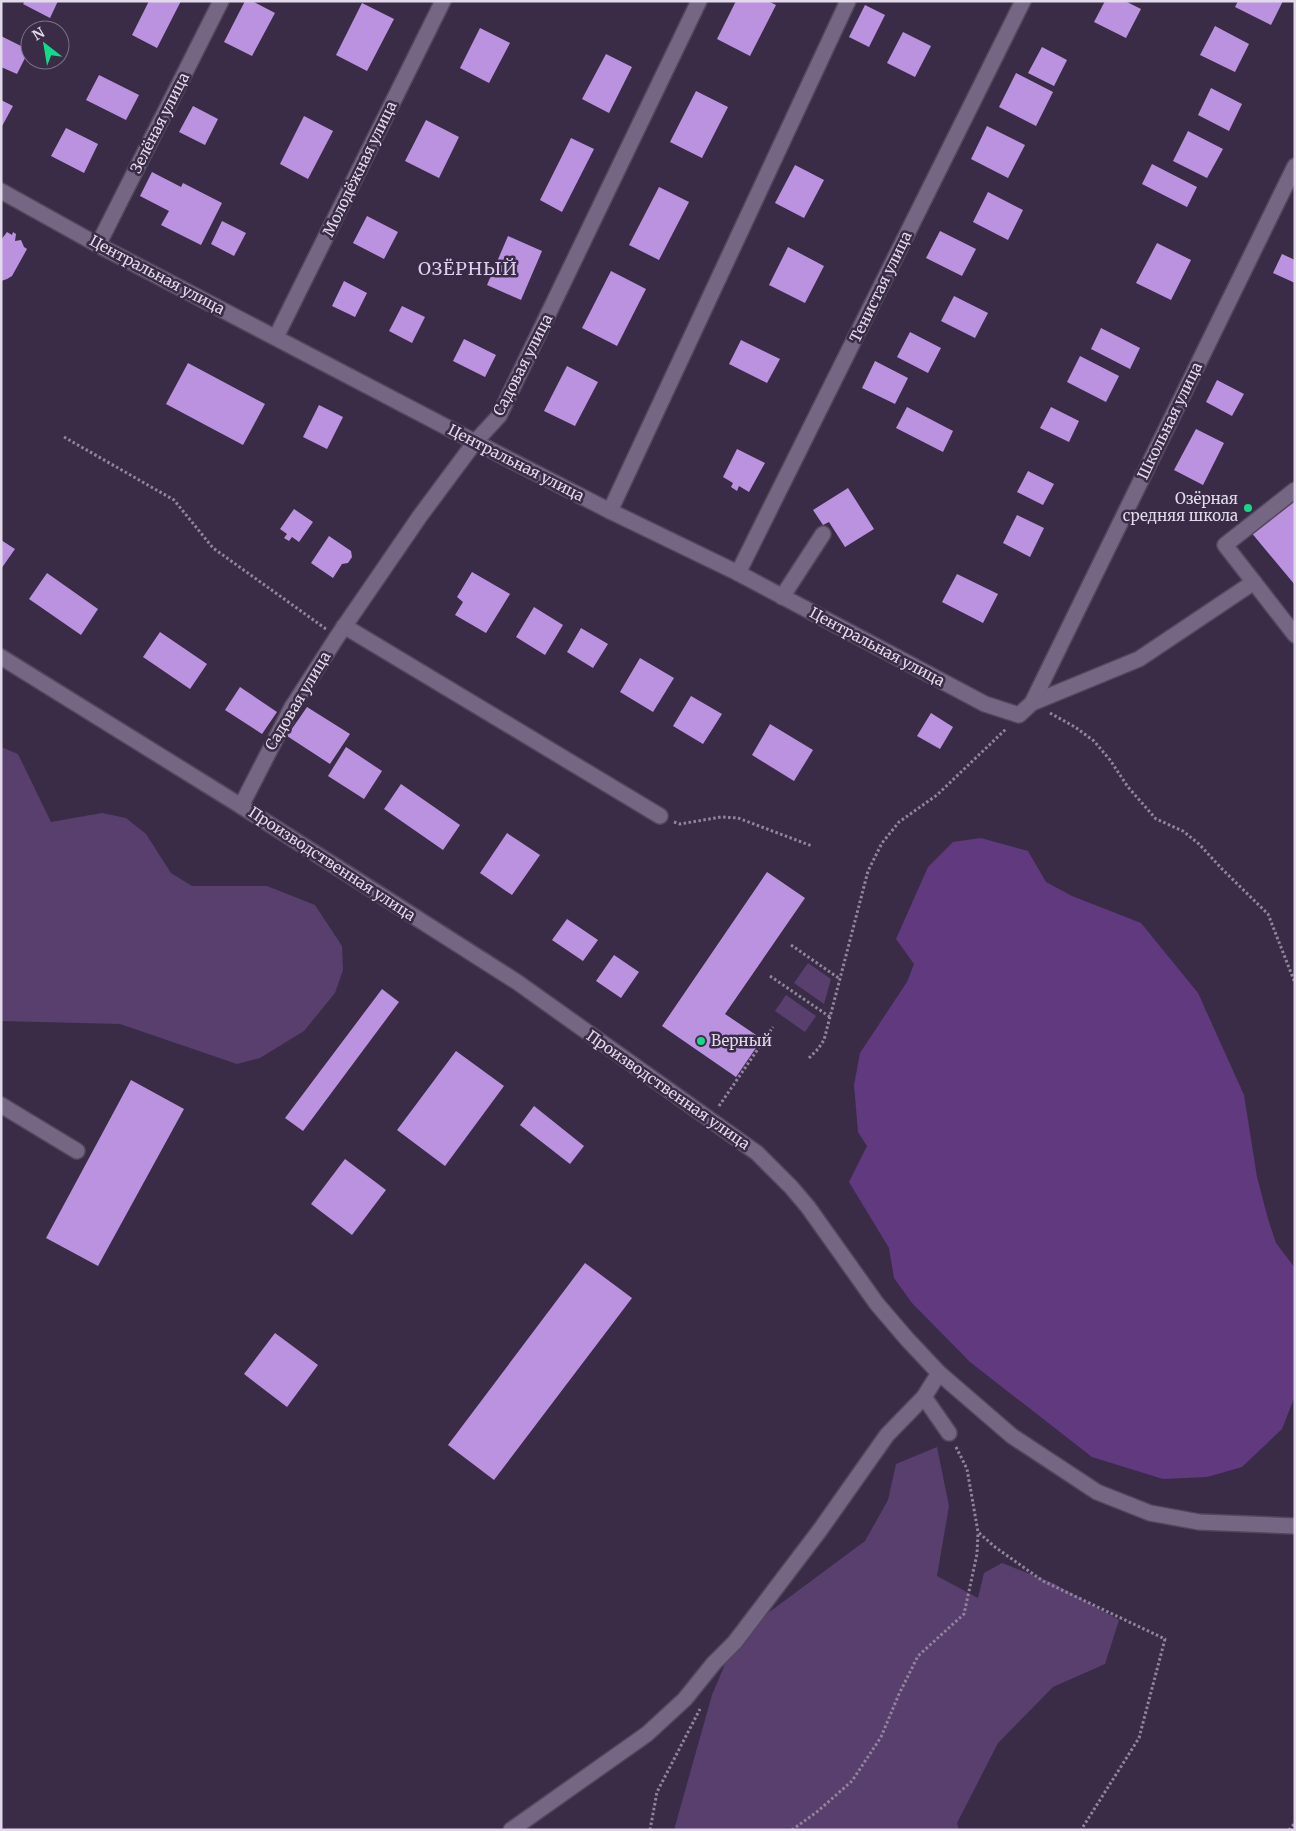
<svg xmlns="http://www.w3.org/2000/svg" width="1296" height="1831" font-family="Merriweather,serif">
  <rect width="100%" height="100%" fill="#3a2c47"/>
  <!-- green -->
  <g fill="#583f6e">
    <polygon points="1,747 18,754 51,822 102,813 126,818 146,834 171,873 192,886 267,886 315,905 342,946 343,970 335,993 304,1031 260,1058 237,1064 120,1024 1,1021"/>
    <polygon points="808,963 831,979 824,1004 794,983"/>
    <polygon points="786,995 816,1016 805,1032 775,1011"/>
    <polygon points="937,1447 949,1506 937,1576 978,1598 984,1573 1002,1563 1053,1583 1119,1620 1105,1664 1053,1687 998,1743 957,1823 959,1830 674,1830 712,1695 737,1636 865,1541 888,1500 896,1464"/>
  </g>
  <!-- water -->
  <polygon fill="#60397f" points="981,838 1028,851 1046,882 1072,896 1141,923 1198,993 1244,1095 1257,1177 1268,1219 1276,1243 1295,1268 1295,1396 1282,1429 1242,1467 1207,1477 1163,1479 1092,1457 970,1362 912,1303 894,1278 889,1248 849,1182 867,1146 858,1132 854,1085 860,1053 907,982 914,964 896,939 928,867 953,842"/>
  <!-- building -->
  <g fill="#bb92e0">
    <polygon points="25,1 58,1 50,18 23,4"/>
    <polygon points="149,1 181,1 157,48 132,35"/>
    <polygon points="245,1 252,1 275,13 252,56 224,42"/>
    <polygon points="736,1 768,1 776,5 750,56 717,39"/>
    <polygon points="1105,1 1125,1 1141,9 1126,38 1094,22"/>
    <polygon points="1238,1 1283,1 1271,25 1235,7"/>
    <polygon points="362,3 394,19 367,71 336,55"/>
    <polygon points="865,5 885,15 869,47 849,37"/>
    <polygon points="1215,26 1249,44 1235,72 1200,55"/>
    <polygon points="480,28 510,43 489,83 460,68"/>
    <polygon points="903,32 931,46 915,77 887,63"/>
    <polygon points="1,36 29,50 17,74 1,67"/>
    <polygon points="1042,47 1067,60 1054,86 1028,73"/>
    <polygon points="606,54 632,67 609,113 582,99"/>
    <polygon points="1016,73 1053,92 1036,126 999,107"/>
    <polygon points="99,75 139,95 126,120 86,100"/>
    <polygon points="1211,88 1242,104 1229,131 1198,115"/>
    <polygon points="696,91 728,107 702,158 670,142"/>
    <polygon points="1,100 13,106 1,128"/>
    <polygon points="193,106 218,119 205,145 179,132"/>
    <polygon points="304,116 333,131 308,179 280,164"/>
    <polygon points="426,120 459,137 439,178 405,161"/>
    <polygon points="987,126 1025,145 1008,178 971,159"/>
    <polygon points="66,128 98,144 84,173 51,156"/>
    <polygon points="1188,131 1223,149 1207,178 1173,161"/>
    <polygon points="571,138 594,149 562,212 540,200"/>
    <polygon points="1152,164 1197,187 1187,207 1142,184"/>
    <polygon points="795,165 824,180 804,218 775,203"/>
    <polygon points="152,172 181,187 183,183 222,203 201,245 161,225 169,211 140,196"/>
    <polygon points="659,187 689,202 659,260 629,245"/>
    <polygon points="988,192 1023,210 1008,240 973,222"/>
    <polygon points="367,216 398,232 384,259 353,243"/>
    <polygon points="222,221 246,233 234,256 211,244"/>
    <polygon points="940,231 976,249 962,276 926,258"/>
    <polygon points="7,232 12,235 13,232 16,234 15,241 21,240 24,247 27,249 12,276 7,279 1,281 1,240"/>
    <polygon points="508,236 542,251 521,300 487,285"/>
    <polygon points="1157,243 1191,260 1171,300 1136,283"/>
    <polygon points="788,247 824,266 805,303 769,285"/>
    <polygon points="1282,254 1295,260 1295,283 1273,273"/>
    <polygon points="611,271 646,289 617,346 582,328"/>
    <polygon points="344,281 367,293 355,317 332,306"/>
    <polygon points="954,296 988,313 975,338 941,321"/>
    <polygon points="402,306 425,317 412,343 389,331"/>
    <polygon points="1101,328 1140,348 1130,369 1091,349"/>
    <polygon points="910,332 941,348 928,373 897,357"/>
    <polygon points="464,339 496,355 485,377 453,361"/>
    <polygon points="741,340 780,359 767,383 729,364"/>
    <polygon points="1080,356 1119,376 1106,402 1067,382"/>
    <polygon points="875,361 908,378 895,404 862,388"/>
    <polygon points="188,363 265,404 243,445 166,404"/>
    <polygon points="567,366 598,382 575,426 544,411"/>
    <polygon points="1217,380 1244,394 1232,416 1206,402"/>
    <polygon points="319,405 343,417 327,449 303,437"/>
    <polygon points="907,407 953,431 943,452 896,428"/>
    <polygon points="1051,407 1079,421 1069,442 1040,428"/>
    <polygon points="1196,429 1224,443 1203,485 1174,470"/>
    <polygon points="737,449 765,463 749,492 739,486 737,491 731,487 733,483 723,477"/>
    <polygon points="1028,471 1054,484 1043,505 1017,492"/>
    <polygon points="848,488 874,529 845,547 829,522 823,525 813,510"/>
    <polygon points="1290,497 1295,503 1295,585 1250,531"/>
    <polygon points="294,509 313,522 299,542 292,537 289,541 284,538 287,534 280,529"/>
    <polygon points="1017,515 1044,528 1030,557 1003,543"/>
    <polygon points="329,536 351,551 352,557 348,563 342,564 333,578 311,563"/>
    <polygon points="1,540 15,549 1,569"/>
    <polygon points="472,572 510,594 486,633 455,615 463,602 457,597"/>
    <polygon points="47,573 98,609 81,635 29,599"/>
    <polygon points="957,574 998,594 983,623 942,602"/>
    <polygon points="534,607 563,625 545,655 516,637"/>
    <polygon points="581,628 608,644 593,668 567,652"/>
    <polygon points="160,632 207,664 190,689 143,657"/>
    <polygon points="640,658 674,678 653,712 620,692"/>
    <polygon points="240,687 277,712 262,734 225,710"/>
    <polygon points="691,696 722,714 703,744 673,726"/>
    <polygon points="307,707 350,734 330,764 287,736"/>
    <polygon points="931,713 953,727 940,749 917,736"/>
    <polygon points="770,724 813,750 794,781 752,755"/>
    <polygon points="346,747 382,771 364,799 328,776"/>
    <polygon points="401,784 460,825 443,850 384,809"/>
    <polygon points="507,833 540,855 512,895 480,873"/>
    <polygon points="767,872 805,898 725,1014 762,1039 736,1077 662,1026"/>
    <polygon points="567,919 598,940 583,961 552,940"/>
    <polygon points="614,955 639,972 621,998 596,981"/>
    <polygon points="382,989 399,1002 303,1131 285,1118"/>
    <polygon points="456,1051 504,1086 445,1166 397,1130"/>
    <polygon points="131,1080 184,1109 98,1266 46,1238"/>
    <polygon points="534,1106 584,1146 570,1164 520,1125"/>
    <polygon points="345,1159 386,1190 352,1235 311,1204"/>
    <polygon points="585,1263 632,1298 494,1480 448,1445"/>
    <polygon points="275,1333 318,1365 287,1407 244,1374"/>
  </g>
  <g fill="none" stroke-linecap="round" stroke-linejoin="round">
    <!-- minor casing -->
    <g stroke="#53475d" stroke-width="18">
      <g id="minor">
        <polyline points="1,191 98,245 475,442 610,511 738,573 985,704 1019,715 1032,703 1139,659 1254,582"/>
        <polyline points="98,245 221,1"/>
        <polyline points="276,337 443,1"/>
        <polyline points="1295,490 1225,545 1295,635"/>
        <polyline points="610,511 848,1"/>
        <polyline points="738,573 1023,1"/>
        <polyline points="782,597 823,534"/>
        <polyline points="344,626 660,816"/>
        <polyline points="1,657 241,806 517,982 757,1153 791,1187 808,1207 877,1304 907,1339 939,1373 1012,1436 1097,1492 1150,1513 1199,1522 1295,1526"/>
        <polyline points="1032,703 1295,166"/>
        <polyline points="241,806 292,707 337,637 420,516 475,442 499,416 699,1"/>
        <polyline points="1,1105 77,1151"/>
        <polyline points="939,1373 924,1397 949,1433"/>
        <polyline points="511,1830 647,1734 685,1699 714,1663 735,1642 820,1530 887,1435 924,1397"/>
      </g>
    </g>
    <!-- path -->
    <g stroke="#90859b" stroke-width="3" stroke-dasharray="2.5 2.5" stroke-linecap="butt">
      <polyline points="64,437 174,500 213,548 326,629"/>
      <polyline points="1050,713 1075,727 1094,741 1110,760 1128,787 1156,819 1183,831 1199,844 1222,869 1268,914 1295,983"/>
      <polyline points="674,822 680,824 721,817 738,818 812,846"/>
      <polyline points="791,945 840,979"/>
      <polyline points="770,976 830,1017"/>
      <polyline points="809,1058 818,1049 824,1040 868,871 882,843 899,822 937,795 1007,728"/>
      <polyline points="719,1106 773,1027"/>
      <polyline points="956,1447 967,1469 978,1532 995,1547 1043,1581 1165,1639 1139,1738 1081,1830"/>
      <polyline points="650,1830 657,1792 700,1709"/>
      <polyline points="792,1830 818,1811 852,1781 881,1737 899,1694 918,1656 964,1614 977,1554 978,1533"/>
      <polyline points="1289,1830 1295,1823"/>
    </g>
    <!-- minor -->
    <use href="#minor" stroke="#756684" stroke-width="15"/>
  </g>
  <!-- markers -->
  <g fill="#14d989" stroke="#3a2c47" stroke-width="2">
    <circle cx="1248" cy="508" r="5"/>
    <circle cx="701" cy="1041" r="5"/>
  </g>
  <g text-anchor="middle" stroke-width="5" stroke-linejoin="round" paint-order="stroke">
    <!-- street labels -->
    <g font-size="15" fill="#e2daea" stroke="#3a2c47">
      <text transform="translate(160 123) rotate(-63)" y="5">Зелёная улица</text>
      <text transform="translate(360 169) rotate(-64)" y="5">Молодёжная улица</text>
      <text transform="translate(157 275) rotate(28)" y="5">Центральная улица</text>
      <text transform="translate(881 287) rotate(-64)" y="5">Тенистая улица</text>
      <text transform="translate(523 365) rotate(-63)" y="5">Садовая улица</text>
      <text transform="translate(1170 421) rotate(-64)" y="5">Школьная улица</text>
      <text transform="translate(516 463) rotate(27)" y="5">Центральная улица</text>
      <text transform="translate(877 647) rotate(28)" y="5">Центральная улица</text>
      <text transform="translate(298 701) rotate(-59)" y="5">Садовая улица</text>
      <text transform="translate(332 864) rotate(33)" y="5">Производственная улица</text>
      <text transform="translate(668 1090) rotate(35)" y="5">Производственная улица</text>
    </g>
    <!-- poi labels -->
    <g font-size="15" fill="#e2daea" stroke="#3a2c47" text-anchor="end">
      <text x="1238" y="504">Озёрная<tspan x="1238" dy="17">средняя школа</tspan></text>
      <text x="711" y="1046" text-anchor="start">Верный</text>
    </g>
    <!-- quarter labels -->
    <g font-size="18" letter-spacing="1" fill="#dfcef0" stroke="#3a2c47">
      <text x="468" y="275">ОЗЁРНЫЙ</text>
    </g>
  </g>
  <!-- border -->
  <rect width="1296" height="1831" fill="none" stroke="#e2daea" stroke-width="5"/>
  <!-- north arrow -->
  <g transform="translate(45 45) rotate(329)"><circle r="24" fill="#3a2c47" stroke="#7d7288"/>
  <path d="M0-4L9 19L0 12L-9 19Z" fill="#14d989"/>
  <text y="-8" font-size="14" font-weight="bold" text-anchor="middle" fill="#e2daea">N</text>
  </g>
</svg>
